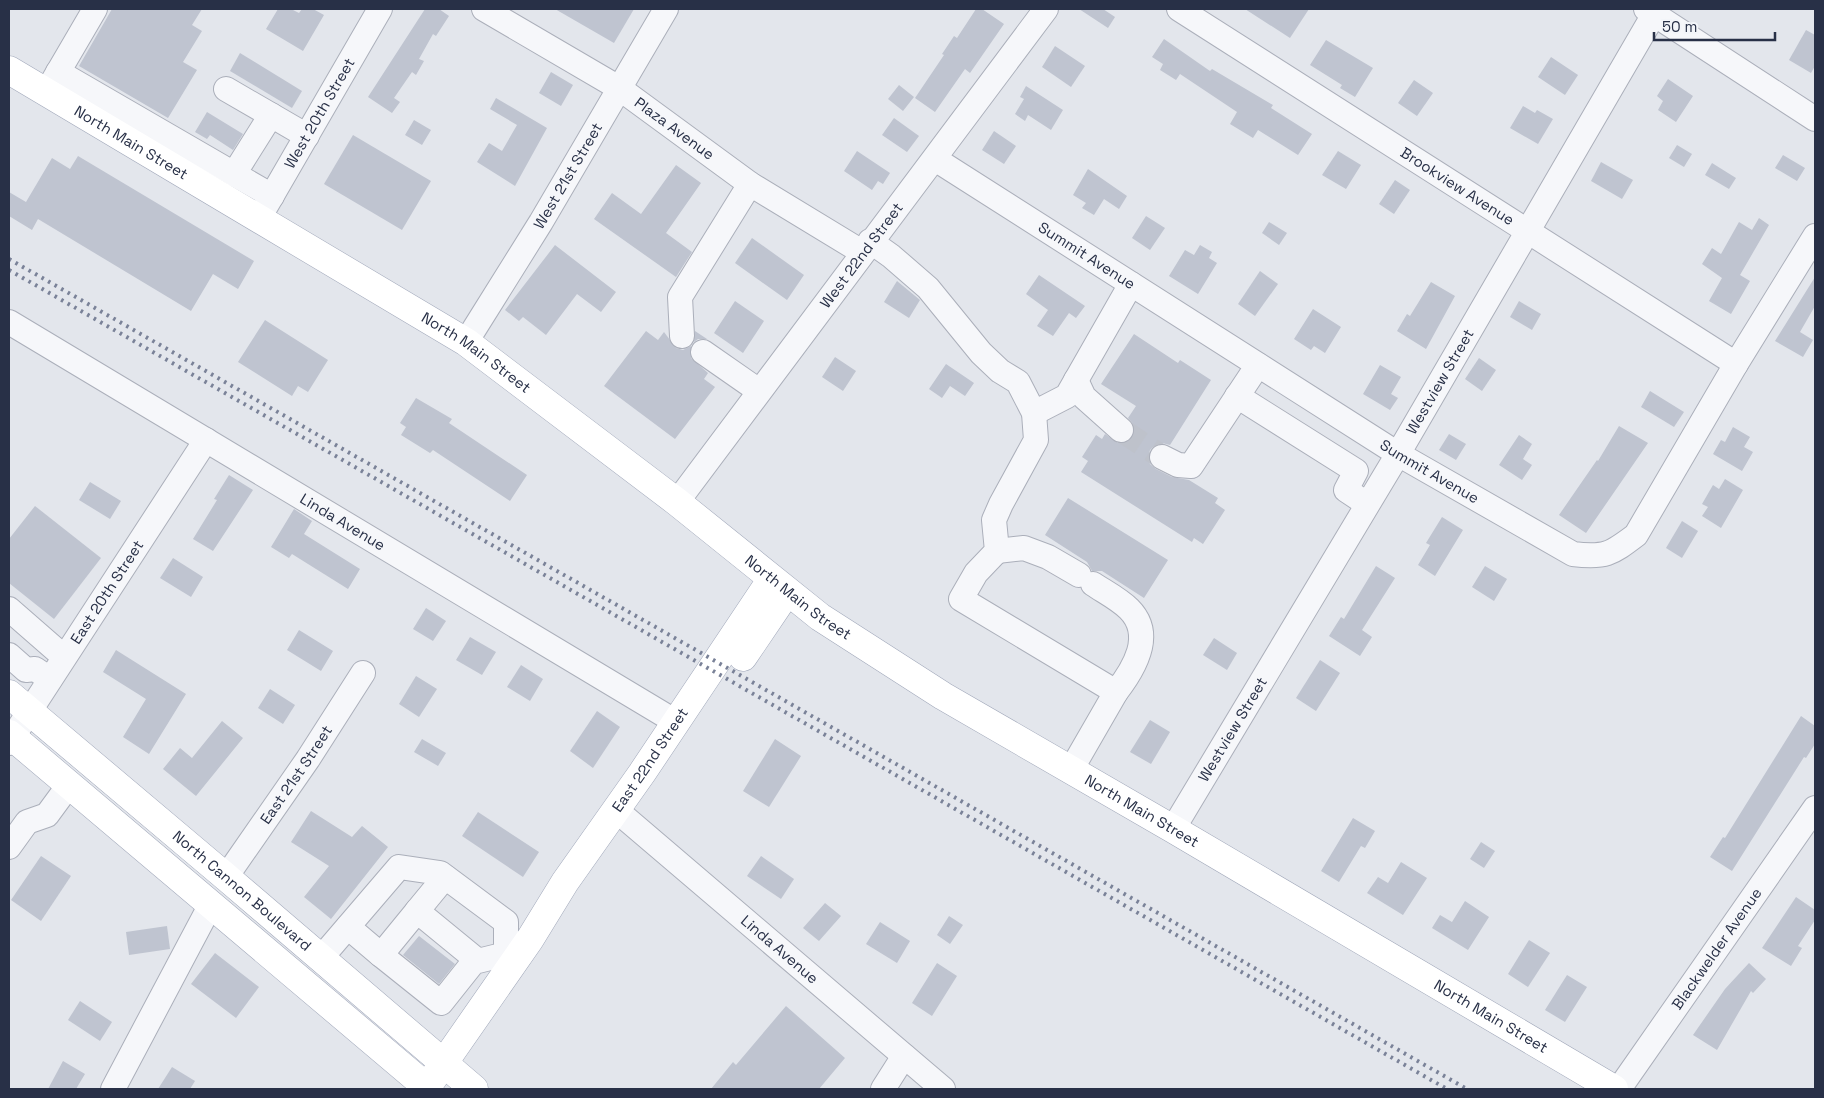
<svg xmlns="http://www.w3.org/2000/svg" width="1824" height="1098" font-family="'Space Grotesk',sans-serif">
  <rect width="100%" height="100%" fill="#e3e6ec"/>
  <!-- building -->
  <g fill="#bfc4d0">
    <polygon points="112,9 202,9 192,25 202,31 183,62 197,70 168,118 79,66"/>
    <polygon points="278,9 291,9 299,13 302,9 313,9 324,15 303,51 266,29"/>
    <polygon points="425,9 439,9 449,16 436,36 433,34 419,59 424,61 416,75 412,72 394,98 400,102 392,113 368,97"/>
    <polygon points="555,9 634,9 614,43"/>
    <polygon points="976,9 982,9 1004,24 970,73 965,69 935,112 915,98 944,55 942,54 954,36 957,38"/>
    <polygon points="1079,9 1103,9 1115,17 1108,28"/>
    <polygon points="1245,9 1309,9 1290,38"/>
    <polygon points="1806,30 1815,35 1815,66 1811,73 1789,60"/>
    <polygon points="1164,39 1210,71 1212,69 1273,105 1271,108 1312,134 1298,155 1258,130 1253,138 1230,124 1237,112 1180,74 1176,80 1160,70 1163,64 1152,57"/>
    <polygon points="1326,40 1373,68 1355,97 1340,88 1342,85 1310,65"/>
    <polygon points="1055,46 1085,66 1071,87 1042,67"/>
    <polygon points="240,53 302,91 292,108 230,71"/>
    <polygon points="1551,57 1578,75 1565,95 1538,77"/>
    <polygon points="551,72 573,85 561,106 539,93"/>
    <polygon points="1668,79 1693,96 1676,122 1658,110 1663,101 1657,96"/>
    <polygon points="1414,80 1433,93 1417,116 1398,103"/>
    <polygon points="899,85 914,97 903,111 888,99"/>
    <polygon points="1026,86 1063,110 1051,130 1028,115 1025,121 1015,114 1024,99 1020,97"/>
    <polygon points="496,98 547,128 515,186 477,162 489,143 502,151 517,125 490,109"/>
    <polygon points="1523,106 1535,113 1537,110 1553,119 1538,144 1510,128"/>
    <polygon points="207,112 243,134 233,150 210,135 207,139 195,132"/>
    <polygon points="894,118 919,136 907,152 882,135"/>
    <polygon points="414,120 431,130 422,145 405,135"/>
    <polygon points="994,131 1016,146 1004,164 982,150"/>
    <polygon points="353,135 431,181 402,230 324,184"/>
    <polygon points="1677,145 1692,154 1684,167 1669,158"/>
    <polygon points="857,151 890,173 883,184 878,181 872,190 844,171"/>
    <polygon points="1338,151 1361,165 1346,189 1322,175"/>
    <polygon points="1783,155 1805,168 1797,181 1775,168"/>
    <polygon points="78,156 254,261 238,289 213,274 191,311 38,219 32,230 9,216 9,192 26,202 52,158 70,169"/>
    <polygon points="1601,162 1633,180 1622,199 1591,181"/>
    <polygon points="1712,163 1736,178 1729,189 1705,175"/>
    <polygon points="676,165 701,183 666,233 692,252 676,277 594,219 612,193 641,214"/>
    <polygon points="1088,169 1127,196 1119,209 1104,199 1094,215 1082,208 1086,203 1073,195"/>
    <polygon points="1395,180 1410,190 1394,214 1379,204"/>
    <polygon points="1146,216 1165,228 1150,250 1132,238"/>
    <polygon points="1759,218 1769,225 1740,275 1750,281 1731,314 1709,301 1722,278 1702,264 1712,248 1721,254 1739,222 1752,230"/>
    <polygon points="1269,222 1287,233 1279,245 1262,233"/>
    <polygon points="752,238 804,275 787,300 735,263"/>
    <polygon points="555,245 616,292 601,312 577,294 546,335 523,317 519,321 505,310"/>
    <polygon points="1200,245 1212,252 1209,258 1217,263 1198,294 1169,276 1185,250 1194,255"/>
    <polygon points="1260,271 1278,284 1255,316 1238,304"/>
    <polygon points="1039,275 1085,306 1076,318 1069,313 1053,336 1037,326 1048,310 1026,294"/>
    <polygon points="1815,277 1815,306 1800,332 1813,340 1803,357 1775,341"/>
    <polygon points="897,281 920,300 909,318 884,302"/>
    <polygon points="1431,282 1455,296 1426,349 1397,331 1407,314 1410,316"/>
    <polygon points="735,301 764,321 743,353 714,333"/>
    <polygon points="1519,301 1541,314 1532,330 1510,317"/>
    <polygon points="1313,309 1341,327 1325,353 1314,346 1311,350 1294,339"/>
    <polygon points="265,320 328,360 308,392 298,386 292,396 238,362"/>
    <polygon points="646,331 658,340 664,332 676,348 683,350 691,346 691,358 708,373 704,379 715,387 675,439 604,386"/>
    <polygon points="695,331 707,339 698,339 694,342"/>
    <polygon points="1134,334 1178,363 1180,360 1211,380 1170,445 1162,443 1155,445 1150,450 1148,457 1150,464 1156,469 1172,477 1189,480 1218,498 1215,503 1225,510 1203,544 1194,538 1192,542 1081,472 1088,461 1082,457 1096,435 1102,439 1105,434 1118,443 1125,443 1131,439 1134,433 1134,425 1128,418 1136,406 1101,384"/>
    <polygon points="835,357 856,371 843,391 822,377"/>
    <polygon points="1479,358 1496,370 1482,391 1465,379"/>
    <polygon points="946,364 974,383 965,396 950,386 942,398 929,389"/>
    <polygon points="1380,365 1401,377 1391,394 1398,398 1390,410 1363,394"/>
    <polygon points="1650,391 1684,412 1674,427 1641,407"/>
    <polygon points="416,398 452,419 449,423 527,475 510,501 433,450 430,453 401,435 406,427 400,423"/>
    <polygon points="1619,426 1648,443 1586,533 1559,515 1597,460 1598,461"/>
    <polygon points="1733,427 1750,437 1744,447 1753,452 1742,471 1713,454 1721,440 1725,442"/>
    <polygon points="1449,434 1466,444 1456,460 1439,450"/>
    <polygon points="1519,435 1532,444 1523,459 1532,465 1522,480 1499,465"/>
    <polygon points="229,475 253,490 213,551 193,539 217,500 214,499"/>
    <polygon points="1725,479 1743,490 1721,528 1702,516 1708,507 1702,504 1713,485 1719,489"/>
    <polygon points="90,482 121,501 110,519 79,500"/>
    <polygon points="1068,498 1168,560 1144,598 1102,571 1092,571 1087,562 1045,535"/>
    <polygon points="35,506 101,558 54,619 9,583 9,539"/>
    <polygon points="294,509 312,521 304,534 360,569 348,589 292,554 289,558 271,547"/>
    <polygon points="1442,517 1463,530 1435,576 1418,565 1430,545 1426,543"/>
    <polygon points="1682,521 1698,531 1682,558 1666,548"/>
    <polygon points="173,558 203,577 191,597 160,578"/>
    <polygon points="1376,566 1395,578 1362,630 1372,637 1360,656 1329,636 1341,617 1344,619"/>
    <polygon points="1485,566 1507,579 1494,601 1472,587"/>
    <polygon points="426,608 446,621 433,641 413,629"/>
    <polygon points="299,630 333,651 321,671 287,650"/>
    <polygon points="470,637 496,652 482,675 456,660"/>
    <polygon points="1214,638 1237,653 1227,670 1203,655"/>
    <polygon points="116,650 186,694 149,754 123,737 146,699 103,672"/>
    <polygon points="1320,660 1340,673 1316,711 1296,698"/>
    <polygon points="521,665 543,679 530,701 507,687"/>
    <polygon points="416,676 437,689 419,717 399,704"/>
    <polygon points="270,689 295,705 283,724 258,708"/>
    <polygon points="597,711 620,727 593,768 570,751"/>
    <polygon points="1801,716 1815,726 1815,744 1806,758 1804,757 1732,871 1710,857 1723,837 1725,838"/>
    <polygon points="1150,720 1170,732 1151,764 1130,752"/>
    <polygon points="222,721 243,738 196,796 163,769 180,748 192,758"/>
    <polygon points="422,739 446,753 438,766 414,752"/>
    <polygon points="775,739 801,756 769,807 743,791"/>
    <polygon points="311,811 352,837 362,826 388,847 331,919 304,897 329,866 291,842"/>
    <polygon points="478,812 539,852 523,877 462,836"/>
    <polygon points="1353,818 1375,831 1365,848 1361,846 1339,882 1321,871"/>
    <polygon points="1481,842 1495,851 1484,868 1470,859"/>
    <polygon points="41,856 71,876 41,921 11,900"/>
    <polygon points="761,856 794,879 781,899 747,876"/>
    <polygon points="1401,862 1427,878 1403,915 1367,893 1378,877 1388,883"/>
    <polygon points="1796,897 1815,910 1815,920 1798,946 1802,948 1791,966 1762,948"/>
    <polygon points="1465,901 1489,917 1468,950 1432,928 1440,915 1452,922"/>
    <polygon points="825,903 841,916 819,941 803,928"/>
    <polygon points="949,916 963,925 950,944 937,935"/>
    <polygon points="880,922 910,941 897,963 866,944"/>
    <polygon points="167,926 170,949 129,955 126,932"/>
    <polygon points="419,936 455,964 439,984 403,955"/>
    <polygon points="1529,940 1550,953 1528,987 1508,974"/>
    <polygon points="215,953 259,987 236,1018 191,984"/>
    <polygon points="937,963 957,976 932,1016 912,1003"/>
    <polygon points="1749,963 1766,979 1753,993 1751,991 1717,1050 1693,1035 1725,989"/>
    <polygon points="1567,975 1587,987 1565,1022 1545,1010"/>
    <polygon points="80,1001 112,1022 100,1041 68,1020"/>
    <polygon points="786,1006 845,1058 819,1089 711,1089 733,1062 736,1065"/>
    <polygon points="63,1061 85,1074 76,1089 48,1089"/>
    <polygon points="172,1067 195,1081 190,1089 158,1089"/>
  </g>
  <g fill="none" stroke-linecap="round" stroke-linejoin="round">
    <!-- minor-tunnel -->
    <polyline stroke="#bec2cb" stroke-width="24" stroke-dasharray="24 12" stroke-linecap="butt" points="1121,430 1162,457"/>
    <!-- minor casing -->
    <g stroke="#abafba" stroke-width="26">
      <g id="minor">
        <path id="s1" d="M484 9 619 88 750 184 862 252"/>
        <path id="s2" d="M1179 9 1736 364"/>
        <polyline points="1646,9 1815,119"/>
        <polyline points="58,72 234,174"/>
        <polyline points="50,86 95,9"/>
        <polyline points="226,89 307,136"/>
        <polyline points="271,115 234,174 272,196"/>
        <path id="s3" d="M935 159 1398 454 1573 554C1605 558 1611 554 1636 535L1736 364 1815 236"/>
        <path id="s4" d="M259 218 380 9"/>
        <polyline points="870,241 891,256 928,288 981,353 1000,371 1018,382 1034,413 1036,440 1001,504 994,520 997,551 976,573 961,599 1116,692 1071,770"/>
        <path id="s5" d="M9 322 676 722"/>
        <polyline points="682,336 680,297 750,184"/>
        <path id="s6" d="M466 342 541 222 666 9"/>
        <polyline points="703,352 759,391"/>
        <polyline points="1076,380 1084,397 1121,430"/>
        <polyline points="1237,396 1356,471 1346,490 1367,504"/>
        <polyline points="1034,413 1067,396 1131,284"/>
        <polyline points="1162,457 1178,465 1191,466 1258,365"/>
        <path id="s7" d="M677 502 1046 9"/>
        <polyline points="997,551 1024,548 1048,557 1079,575"/>
        <path d="M1093 584C1105 592 1119 599 1129 609 1155 635 1134 669 1116 692"/>
        <polyline points="9,609 64,657"/>
        <polyline points="9,655 26,670 35,669 50,679"/>
        <path id="s8" d="M9 743 206 440"/>
        <path id="s9" d="M616 810 943 1089"/>
        <path id="s10" d="M1173 829 1398 454 1657 9"/>
        <polyline points="9,847 27,822 47,815 69,785"/>
        <path id="s11" d="M226 877 308 759 363 673"/>
        <polyline points="417,911 445,877"/>
        <polyline points="348,927 381,955"/>
        <polyline points="321,958 399,867 440,873 506,922 506,954 478,961 417,911 381,955 441,1003 476,959"/>
        <polyline points="113,1089 210,906"/>
        <polyline points="883,1089 904,1056"/>
        <path id="s12" d="M1619 1089 1815 808"/>
      </g>
    </g>
    <!-- major casing -->
    <g stroke="#a1a8ba" stroke-width="29">
      <g id="major">
        <path id="s13" d="M9 70 466 342 677 502 820 617 943 696 1173 829 1614 1089"/>
        <polyline points="743,657 787,592"/>
        <path id="s14" d="M9 694 226 877 474 1089"/>
        <polyline points="9,734 429,1089"/>
        <path id="s15" d="M427 1087 530 939 565 882 642 773 771 580"/>
      </g>
    </g>
    <!-- minor -->
    <use href="#minor" stroke="#f6f7fa" stroke-width="24"/>
    <!-- major -->
    <use href="#major" stroke="#fff" stroke-width="28"/>
    <!-- rail -->
    <g stroke="#7a8298" stroke-width="4" stroke-dasharray="2.5 5" stroke-linecap="butt">
      <polyline points="9,259 1467,1089"/>
      <polyline points="9,270 1447,1089"/>
    </g>
  </g>
  <g text-anchor="middle" stroke-width="4.5" stroke-linejoin="round" paint-order="stroke">
    <!-- street labels -->
    <g font-size="15" fill="#283047" stroke="#f3f5f9">
      <text dy="5" stroke="none"><textPath href="#s4" startOffset="121">West 20th Street</textPath></text>
      <text dy="5" stroke="none"><textPath href="#s1" startOffset="225">Plaza Avenue</textPath></text>
      <text dy="5" stroke="none"><textPath href="#s13" startOffset="142">North Main Street</textPath></text>
      <text dy="5" stroke="none"><textPath href="#s6" startOffset="195">West 21st Street</textPath></text>
      <text dy="5" stroke="none"><textPath href="#s2" startOffset="330">Brookview Avenue</textPath></text>
      <text dy="5" stroke="none"><textPath href="#s7" startOffset="308">West 22nd Street</textPath></text>
      <text dy="5" stroke="none"><textPath href="#s3" startOffset="180">Summit Avenue</textPath></text>
      <text dy="5" stroke="none"><textPath href="#s13" startOffset="546">North Main Street</textPath></text>
      <text dy="5" stroke="none"><textPath href="#s10" startOffset="521">Westview Street</textPath></text>
      <text dy="5" stroke="none"><textPath href="#s3" startOffset="585">Summit Avenue</textPath></text>
      <text dy="5" stroke="none"><textPath href="#s5" startOffset="389">Linda Avenue</textPath></text>
      <text dy="5" stroke="none"><textPath href="#s8" startOffset="180">East 20th Street</textPath></text>
      <text dy="5" stroke="none"><textPath href="#s13" startOffset="951">North Main Street</textPath></text>
      <text dy="5" stroke="none"><textPath href="#s10" startOffset="116">Westview Street</textPath></text>
      <text dy="5" stroke="none"><textPath href="#s15" startOffset="396">East 22nd Street</textPath></text>
      <text dy="5" stroke="none"><textPath href="#s11" startOffset="124">East 21st Street</textPath></text>
      <text dy="5" stroke="none"><textPath href="#s13" startOffset="1356">North Main Street</textPath></text>
      <text dy="5" stroke="none"><textPath href="#s14" startOffset="305">North Cannon Boulevard</textPath></text>
      <text dy="5" stroke="none"><textPath href="#s9" startOffset="215">Linda Avenue</textPath></text>
      <text dy="5" stroke="none"><textPath href="#s12" startOffset="171">Blackwelder Avenue</textPath></text>
      <text dy="5" stroke="none"><textPath href="#s13" startOffset="1761">North Main Street</textPath></text>
    </g>
  </g>
  <!-- border -->
  <rect width="1824" height="1098" fill="none" stroke="#283047" stroke-width="20"/>
  <!-- scale -->
  <path d="M1654 32v8h121v-8" fill="none" stroke="#283047" stroke-width="2.5"/>
  <text x="1662" y="32" font-size="15" fill="#283047" stroke="#f3f5f9" stroke-width="4" paint-order="stroke">50 m</text>
</svg>
